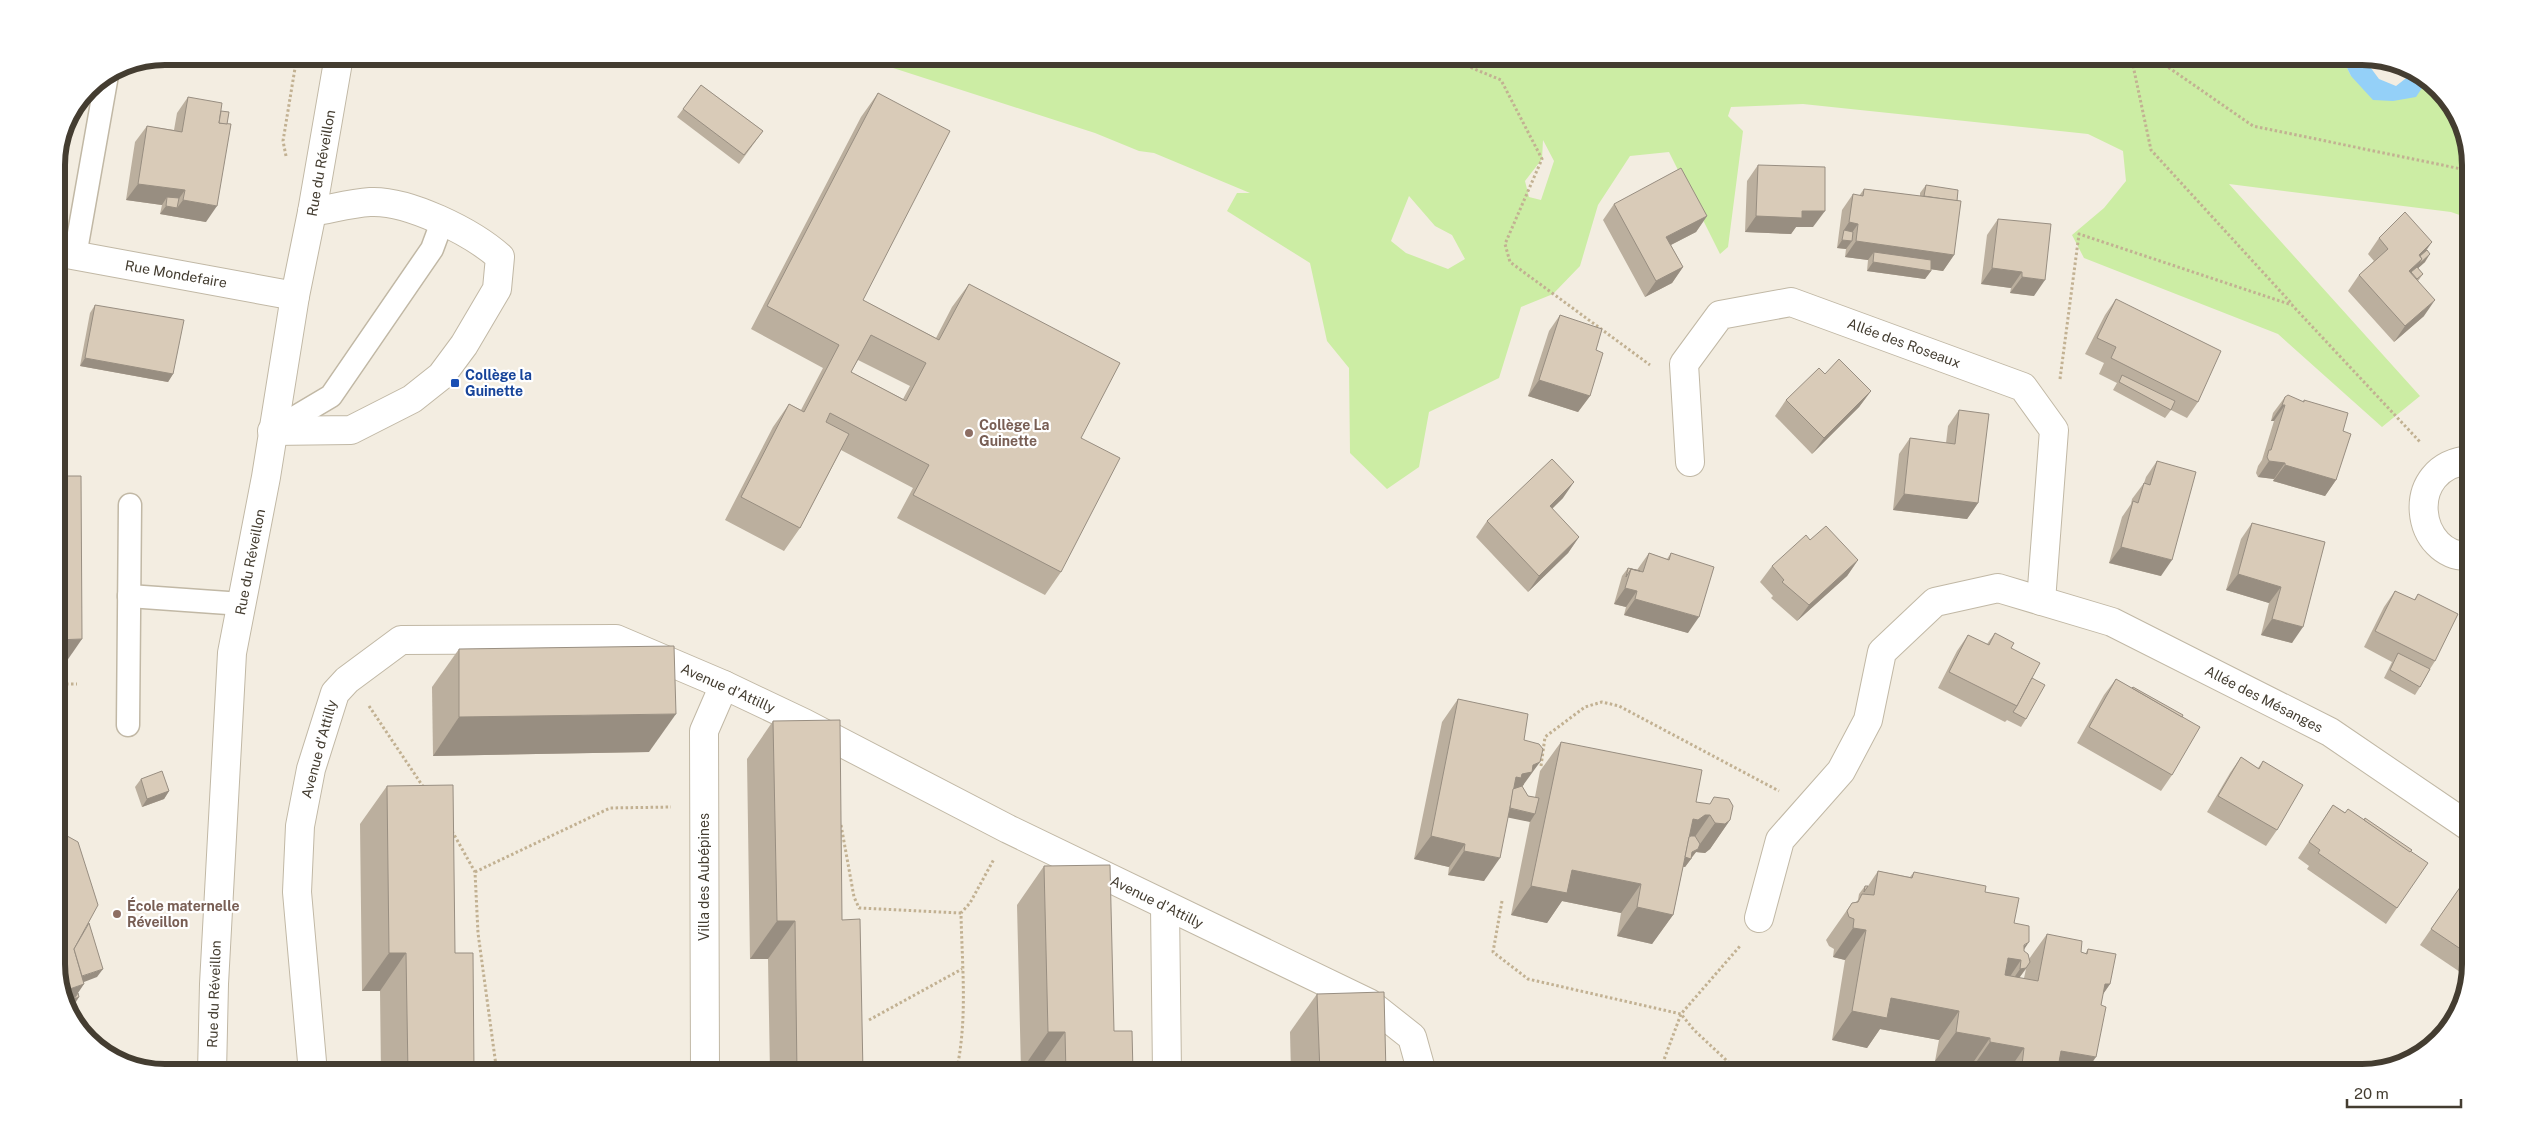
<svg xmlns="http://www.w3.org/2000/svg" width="2527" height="1129" font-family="'Public Sans',sans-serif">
  <rect width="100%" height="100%" fill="#f3ede1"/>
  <!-- green -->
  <path fill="#cceda4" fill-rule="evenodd" d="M856 56H2341L2351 76 2415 97 2426 82 2448 99 2471 158V219L2451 212 2229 184 2420 396 2382 427 2278 334 2084 258 2072 235 2104 208 2126 181 2123 151 2088 134 1803 104 1731 107 1728 116 1743 131 1728 247 1720 254 1669 152 1630 156 1598 205 1580 266 1553 294 1521 307 1499 378 1429 412 1419 467 1387 489 1350 453 1349 368 1327 341 1310 263 1227 211 1237 193H1250L1154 153 1139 151 1095 133ZM1543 140 1554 161 1541 200 1529 197 1525 181 1542 159ZM1409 196 1435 226 1452 235 1465 259 1448 269 1406 253 1391 241Z"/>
  <!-- water -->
  <polygon fill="#94d0f8" points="2341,56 2362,56 2379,79 2396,86 2414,72 2426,82 2416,97 2393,101 2373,100 2351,76"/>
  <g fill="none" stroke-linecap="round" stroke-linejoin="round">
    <!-- lane casing -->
    <g stroke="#c1b8a5" stroke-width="25">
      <g id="lane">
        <polyline points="75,256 107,75"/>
        <polyline points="272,431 331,396 432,249 442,222"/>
        <polyline points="129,596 242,604"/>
        <polyline points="128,725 130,505"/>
      </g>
    </g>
    <!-- street casing -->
    <g stroke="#c1b8a5" stroke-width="30">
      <g id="street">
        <polyline points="56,252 295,296"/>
        <path d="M272 431 351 430 412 399 441 376 464 345 497 289 500 257C472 232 408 200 370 202 351 203 331 209 312 212"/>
        <path d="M2471 460C2401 465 2415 560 2471 556"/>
        <polyline points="1690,462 1684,364 1720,315 1791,302 2023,387 2054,430 2041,601"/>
        <polyline points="1165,906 1167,1073"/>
        <polyline points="1759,918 1780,840 1841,771 1868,720 1882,652 1935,602 1998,588 2112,622 2330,732 2471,828"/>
        <polyline points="212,1073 214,984 232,653 266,477 295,296 312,212 339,56"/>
        <polyline points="313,1073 297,892 300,826 311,769 335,693 347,680 401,640 616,639 724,685 804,723 1008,829 1369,1003 1412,1037 1422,1073"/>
        <polyline points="705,1073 704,731 724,685"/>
      </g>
    </g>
    <!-- path -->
    <g stroke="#c2b192" stroke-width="3" stroke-dasharray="2.5 2.5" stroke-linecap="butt">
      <polyline points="1443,56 1501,80 1542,159 1505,244 1510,262 1650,365"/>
      <polyline points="2131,56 2151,150 2292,304"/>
      <polyline points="2152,56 2253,126 2471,171"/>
      <polyline points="286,156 283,141 297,56"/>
      <polyline points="2060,379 2079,234 2292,305 2421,443"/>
      <polyline points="56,684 77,684"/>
      <polyline points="369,706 424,788"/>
      <polyline points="1541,766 1545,737 1585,707 1602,702 1619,706 1779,791"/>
      <polyline points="841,825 854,897 859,908 961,913"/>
      <polyline points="452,831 475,872 478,933 497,1073"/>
      <polyline points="475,872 610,808 671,807"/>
      <polyline points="1502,901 1493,952 1528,979 1681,1014 1694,1030 1740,1073"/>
      <polyline points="869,1020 962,969"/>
      <path d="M956 1073C968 1019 962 968 961 913L970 903 994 859"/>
      <polyline points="1659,1073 1681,1014 1740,946"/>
    </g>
    <!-- lane -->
    <use href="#lane" stroke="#fff" stroke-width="22"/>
    <!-- street -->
    <use href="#street" stroke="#fff" stroke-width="28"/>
  </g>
  <!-- wall -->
  <g fill="#bbaf9e" fill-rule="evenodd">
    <polygon points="701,85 763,131 739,164 677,117"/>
    <path d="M878 93 863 300 936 338 952 307 969 284 1081 438 1061 572 1045 595 897 518 913 488 841 450 800 528 784 551 725 520 773 427 789 404 801 410 823 368 751 329 861 117ZM858 360 910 386 903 399 851 372Z"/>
    <polygon points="188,97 206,222 160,214 162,205 126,200 135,142 147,126 174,130 177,113"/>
    <polygon points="1758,165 1813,227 1796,227 1791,234 1745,232 1747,181"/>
    <polygon points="1926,185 1957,201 1954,255 1943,271 1931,269 1931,271 1925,279 1867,271 1868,260 1845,257 1846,249 1837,248 1842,210 1853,194 1859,196 1864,189 1920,196 1920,193"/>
    <polygon points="1614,204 1707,216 1696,232 1671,245 1683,267 1672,283 1645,297 1603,220"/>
    <polygon points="1998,219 2034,296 2010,293 2011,288 1981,284 1987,235"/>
    <polygon points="2379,238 2427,250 2425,262 2418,268 2423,274 2418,281 2424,316 2394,342 2348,291 2359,275 2374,261 2368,254"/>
    <polygon points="2116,299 2198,402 2187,418 2171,410 2165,418 2113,390 2117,383 2099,374 2104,363 2085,354 2105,315"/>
    <polygon points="95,305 173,374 168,382 80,366 90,313"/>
    <polygon points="1560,315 1596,350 1590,396 1578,412 1528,396 1549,331"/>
    <polygon points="1871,391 1859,407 1812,454 1775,416 1786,400"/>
    <polygon points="2285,397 2303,402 2304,400 2343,431 2336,480 2325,496 2273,481 2274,479 2258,477 2256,473 2258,466 2262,460 2274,421 2271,421 2273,413"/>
    <polygon points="1959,410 1978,503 1967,519 1893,510 1899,454 1910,438 1946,443 1948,426"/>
    <polygon points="2157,461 2161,576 2109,563 2122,517 2131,504 2132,499 2144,483 2146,477"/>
    <polygon points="1563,498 1552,509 1579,537 1568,553 1528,592 1476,537 1487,521"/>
    <polygon points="2252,523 2325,542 2292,643 2261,635 2269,603 2226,590 2241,539"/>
    <polygon points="1810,540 1858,560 1847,576 1797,621 1771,598 1773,596 1760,582 1772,566"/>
    <polygon points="1649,553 1667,559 1671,553 1688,633 1624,615 1626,607 1614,604 1622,576 1628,568 1637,570"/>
    <polygon points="2395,591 2414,600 2418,594 2435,661 2430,669 2420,687 2415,695 2384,678 2392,662 2364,647 2384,607"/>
    <polygon points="1995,633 2011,648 2032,678 2026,719 2021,727 2007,720 2005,722 1938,688 1957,651 1968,635 1987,644"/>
    <polygon points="459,649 649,752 433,756 432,687"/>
    <polygon points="2116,679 2182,717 2172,775 2161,791 2077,743 2104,695"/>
    <polygon points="1458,699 1524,740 1524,785 1522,786 1528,796 1535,797 1540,771 1561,742 1696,802 1730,820 1710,849 1705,853 1696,852 1685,867 1683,867 1673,915 1652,944 1617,936 1621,913 1562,901 1547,923 1511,915 1530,821 1508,817 1484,881 1448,875 1449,867 1414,859 1442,722"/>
    <polygon points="773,721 842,920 863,1073 770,1073 768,959 750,959 747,759"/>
    <polygon points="2471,731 2471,741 2466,737"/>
    <polygon points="2241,757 2258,768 2263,761 2277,830 2266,846 2207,812 2230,773"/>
    <polygon points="141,779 169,791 164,799 142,807 135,787"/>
    <polygon points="387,786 455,953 474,1073 381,1073 380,991 362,991 360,824"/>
    <polygon points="2333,805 2410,852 2397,908 2386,924 2307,869 2309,866 2298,858"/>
    <polygon points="1044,866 1114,1031 1133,1073 1038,1073 1038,1070 1021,1071 1017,905"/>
    <path d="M1878 871 1910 877 1914 872 1985 892 2014 923 2024 951 2029 959 2047 934 2081 952 2085 954 2088 949 2110 984 2103 994 2085 1073H1981L1970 1071V1067L1935 1061 1939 1040 1880 1029 1867 1048 1832 1040 1845 960 1833 957 1834 949 1829 946 1826 940 1852 903 1856 902 1858 900 1859 894 1865 886H1868ZM2026 969 2024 978H2019Z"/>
    <polygon points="2463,883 2471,889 2471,963 2463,974 2420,945"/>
    <polygon points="1317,994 1386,1073 1291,1073 1290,1032"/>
  </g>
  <!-- shaded-wall -->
  <g fill="#988e81">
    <polygon points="60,143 66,143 57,156"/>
    <polygon points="138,184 185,190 174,206 167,197 162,205 126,200"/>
    <polygon points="183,200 217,206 206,222 160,214 166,206 177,208"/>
    <polygon points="1802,211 1825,211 1813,227 1796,227 1791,234 1745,232 1756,216"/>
    <polygon points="1707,216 1696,232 1655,253 1666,237"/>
    <polygon points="1849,222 1858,224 1847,240 1844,230"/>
    <polygon points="1842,240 1852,241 1846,249 1837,248"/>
    <polygon points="1856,241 1954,255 1943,271 1873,261 1874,252 1868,260 1845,257"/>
    <polygon points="2432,242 2421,258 2419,255"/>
    <polygon points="2430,254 2425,262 2405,280 2409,271 2422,259"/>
    <polygon points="1873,262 1931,271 1925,279 1867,271"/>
    <polygon points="1683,267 1672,283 1645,297 1656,281"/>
    <polygon points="1992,268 2022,272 2011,288 1981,284"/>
    <polygon points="2022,277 2045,280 2034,296 2010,293"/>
    <polygon points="2435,300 2424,316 2394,342 2405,326"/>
    <polygon points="85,358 173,374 168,382 80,366"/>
    <polygon points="1539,380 1590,396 1578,412 1528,396"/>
    <polygon points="1871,391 1859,407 1812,454 1824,438"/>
    <polygon points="2282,405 2285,405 2274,421 2271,421"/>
    <polygon points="2269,461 2285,463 2274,479 2258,477"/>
    <polygon points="2285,465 2336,480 2325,496 2273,481"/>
    <polygon points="1574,482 1563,498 1538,522 1550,506"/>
    <polygon points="1904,494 1978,503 1967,519 1893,510"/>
    <polygon points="1579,537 1568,553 1528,592 1539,576"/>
    <polygon points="2121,547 2172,560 2161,576 2109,563"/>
    <polygon points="1858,560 1847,576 1797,621 1809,605"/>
    <polygon points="2238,574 2281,587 2269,603 2226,590"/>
    <polygon points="1625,588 1637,591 1626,607 1614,604"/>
    <polygon points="1635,599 1699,617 1688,633 1624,615"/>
    <polygon points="2272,619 2303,627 2292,643 2261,635"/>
    <polygon points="82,639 62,668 56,669 56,640"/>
    <polygon points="676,714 649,752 433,756 459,717"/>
    <polygon points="1540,762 1516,795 1503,801 1516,777 1522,774 1533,765"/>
    <polygon points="169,791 164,799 142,807 147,799"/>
    <polygon points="1502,807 1535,814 1530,822 1496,815"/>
    <polygon points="1705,815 1710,815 1690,844 1678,849 1693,819"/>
    <polygon points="1730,820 1710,849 1705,853 1696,852 1692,857 1690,859 1691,859 1685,867 1669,863 1695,851 1715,823"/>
    <polygon points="1431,836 1465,844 1449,867 1414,859"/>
    <polygon points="1464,851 1500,858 1484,881 1448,875"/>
    <polygon points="1572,870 1641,884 1621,913 1562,901 1547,923 1511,915 1531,886"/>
    <polygon points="1637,907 1673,915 1652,944 1617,936"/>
    <polygon points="777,921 795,921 768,959 750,959"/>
    <polygon points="1853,928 1866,930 1845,960 1833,957"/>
    <polygon points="2029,942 2017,960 2021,960 2001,990 2008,958"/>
    <polygon points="389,953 406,953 380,991 362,991"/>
    <polygon points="2026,968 2006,997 2000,998 2020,969"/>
    <polygon points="103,969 97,977 71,987 74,979"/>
    <polygon points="84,984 74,999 79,997 74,1005 70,1006 64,991"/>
    <polygon points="2105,984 2110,984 2090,1013"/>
    <polygon points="1891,998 1959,1011 1939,1040 1880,1029 1867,1048 1832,1040 1852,1011"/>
    <polygon points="1048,1032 1065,1032 1038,1070 1021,1071"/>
    <polygon points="1956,1032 1990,1038 1970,1067 1935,1061"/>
    <polygon points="1990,1042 2024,1048 2007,1073 1981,1073 1970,1071"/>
    <polygon points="2061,1051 2096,1057 2085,1073 2046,1073"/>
  </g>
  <!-- building -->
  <g fill="#d9cbb8" stroke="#988e81" fill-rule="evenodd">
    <polygon points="701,85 763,131 744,155 683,109"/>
    <path d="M878 93 950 131 863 300 939 340 969 284 1120 363 1081 438 1120 458 1061 572 913 495 929 465 830 413 826 422 849 434 800 528 741 497 789 404 804 412 839 345 767 306ZM871 335 926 363 906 401 851 372Z"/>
    <polygon points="188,97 222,103 219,123 231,124 217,206 183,200 185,190 138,184 147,126 182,132"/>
    <polygon points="221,111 229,112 227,124 219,123"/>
    <polygon points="70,114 66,143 60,143 65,123"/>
    <polygon points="1758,165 1825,167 1825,211 1802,211 1802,218 1756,216"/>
    <polygon points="1681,168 1707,216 1666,237 1683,267 1656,281 1614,204"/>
    <polygon points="1926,185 1958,190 1957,201 1924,196"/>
    <polygon points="1864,189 1961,201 1954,255 1856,241 1858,224 1849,222 1853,194 1863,196"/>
    <polygon points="167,197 179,198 177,208 166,206"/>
    <polygon points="2405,212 2432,242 2419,255 2422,259 2409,271 2435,300 2405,326 2359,275 2388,249 2379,238"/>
    <polygon points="1998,219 2051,224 2045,280 2022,277 2022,272 1992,268"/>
    <polygon points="1844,230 1853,232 1852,241 1842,240"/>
    <polygon points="2427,250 2430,254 2417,266 2422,259 2420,256"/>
    <polygon points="1874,252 1931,260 1931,271 1873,262"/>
    <polygon points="2417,267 2423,274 2417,279 2411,272"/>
    <polygon points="2116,299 2221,351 2198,402 2111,358 2116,347 2097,338"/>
    <polygon points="95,305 184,320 173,374 85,358"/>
    <polygon points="1560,315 1602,329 1596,350 1603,353 1590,396 1539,380"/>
    <polygon points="1839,359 1871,391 1824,438 1786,400 1819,368 1825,374"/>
    <polygon points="2122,375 2175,401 2171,410 2119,382"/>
    <polygon points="2288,395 2304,402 2304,400 2348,413 2343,431 2351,434 2336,480 2285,465 2285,463 2269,461 2267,457 2269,450 2271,450 2285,405 2282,405 2285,397"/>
    <polygon points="1959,410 1989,414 1978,503 1904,494 1910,438 1955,444"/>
    <polygon points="1552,459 1574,482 1550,506 1579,537 1539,576 1487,521"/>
    <polygon points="2157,461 2196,472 2172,560 2121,547 2133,501 2138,503 2144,483 2150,485"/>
    <polygon points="56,476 81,476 82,639 56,640"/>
    <polygon points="2252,523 2325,542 2303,627 2272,619 2281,587 2238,574"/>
    <polygon points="1826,526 1858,560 1809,605 1782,582 1784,580 1772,566 1806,535 1810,540"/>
    <polygon points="1649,553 1669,560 1671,553 1714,567 1699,617 1635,599 1637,591 1625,588 1631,569 1643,572"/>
    <polygon points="1628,568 1640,571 1631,569 1626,577"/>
    <polygon points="2395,591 2415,600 2418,594 2458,614 2435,661 2375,631"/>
    <polygon points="1995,633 2014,643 2011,648 2040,663 2017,706 1949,672 1968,635 1989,645"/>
    <polygon points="674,646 676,714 459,717 459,649"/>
    <polygon points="2398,653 2430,669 2420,687 2390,670"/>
    <polygon points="2032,678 2045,685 2026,719 2013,712 2017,706"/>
    <polygon points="2116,679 2200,727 2172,775 2089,727"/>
    <polygon points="2133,687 2183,715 2182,717 2132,688"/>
    <polygon points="1458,699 1528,714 1524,740 1539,744 1543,749 1540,762 1533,765 1532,772 1522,774 1521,778 1516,777 1500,858 1464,851 1465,844 1431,836"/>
    <polygon points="840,720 842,920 860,919 863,1073 797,1073 795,921 777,921 773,721"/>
    <polygon points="1561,742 1702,770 1696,802 1710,804 1714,797 1729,799 1733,806 1730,820 1725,824 1715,823 1710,815 1705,815 1698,820 1693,819 1673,915 1637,907 1641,884 1572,870 1567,893 1531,886"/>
    <polygon points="2241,757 2259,769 2263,761 2303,785 2277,830 2218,796"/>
    <polygon points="162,771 169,791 147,799 141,779"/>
    <polygon points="453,785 455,953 473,953 474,1073 408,1073 406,953 389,953 387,786"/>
    <polygon points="1522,786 1528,796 1539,798 1535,814 1510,808 1513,789"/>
    <polygon points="2333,805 2345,813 2348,809 2428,863 2397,908 2318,853 2320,850 2309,842"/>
    <polygon points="2365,818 2412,850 2410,852 2364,820"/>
    <polygon points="60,832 78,842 98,905 74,949 84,984 64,991 56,971 56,833"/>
    <polygon points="1691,836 1695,836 1700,844 1698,849 1692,852 1691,859 1685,857 1689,837"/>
    <polygon points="1110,865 1114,1031 1132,1031 1133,1073 1066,1073 1065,1032 1048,1032 1044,866"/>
    <polygon points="1878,871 1912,878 1914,872 1986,886 1985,892 2019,898 2014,923 2029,926 2029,942 2024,945 2024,951 2028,954 2030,962 2026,968 2020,969 2021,960 2008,958 2005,975 2038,981 2047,934 2082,941 2081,952 2087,954 2088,949 2116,954 2110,984 2105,984 2101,1005 2106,1007 2096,1057 2061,1051 2057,1073 2021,1073 2024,1048 1990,1042 1990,1038 1956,1032 1959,1011 1891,998 1887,1018 1852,1011 1866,930 1853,928 1854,919 1849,917 1847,911 1852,903 1858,902 1862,894 1874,895"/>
    <polygon points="2463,883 2471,889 2471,956 2431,929"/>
    <polygon points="1865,886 1868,886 1864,892"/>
    <polygon points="89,923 103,969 82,976 74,949"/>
    <polygon points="1384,992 1386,1073 1320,1073 1317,994"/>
    <polygon points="78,993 79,997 74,999"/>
  </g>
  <!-- markers -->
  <rect fill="#1a4fb4" stroke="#fff" stroke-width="2" x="450" y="378" width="10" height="10" rx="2.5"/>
  <g fill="#8d6e63" stroke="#fff" stroke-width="2">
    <circle cx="969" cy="433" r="5"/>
    <circle cx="117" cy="914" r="5"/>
  </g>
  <g text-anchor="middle" stroke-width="4.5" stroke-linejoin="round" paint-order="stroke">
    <!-- street labels -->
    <g font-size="14" fill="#443d31" stroke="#fff">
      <text transform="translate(321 163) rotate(-80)" y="5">Rue du Réveillon</text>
      <text transform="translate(176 274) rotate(10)" y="5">Rue Mondefaire</text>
      <text transform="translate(1904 343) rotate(20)" y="5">Allée des Roseaux</text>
      <text transform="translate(250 562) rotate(-79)" y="5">Rue du Réveillon</text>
      <text transform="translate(728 688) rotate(24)" y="5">Avenue d'Attilly</text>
      <text transform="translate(2264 699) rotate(27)" y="5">Allée des Mésanges</text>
      <text transform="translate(319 749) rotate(-75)" y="5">Avenue d'Attilly</text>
      <text transform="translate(704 877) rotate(-90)" y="5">Villa des Aubépines</text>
      <text transform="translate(1157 902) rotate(26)" y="5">Avenue d'Attilly</text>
      <text transform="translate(214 994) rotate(-88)" y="5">Rue du Réveillon</text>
    </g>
    <!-- transit labels -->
    <g font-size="14" font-weight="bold" fill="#164399" stroke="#fff" text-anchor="start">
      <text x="465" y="380">Collège la<tspan x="465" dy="16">Guinette</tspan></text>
    </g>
    <!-- education labels -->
    <g font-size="14" font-weight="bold" fill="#785e54" stroke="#fff" text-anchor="start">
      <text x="979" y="430">Collège La<tspan x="979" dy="16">Guinette</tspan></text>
      <text x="127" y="911">École maternelle<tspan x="127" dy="16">Réveillon</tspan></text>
    </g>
  </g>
  <!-- crop -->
  <path d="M0 0H2527V1129H0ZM165 65H2362A100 100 0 0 1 2462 165V964A100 100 0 0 1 2362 1064H165A100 100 0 0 1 65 964V165A100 100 0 0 1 165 65Z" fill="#fff" fill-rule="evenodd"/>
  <path fill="none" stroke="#443d31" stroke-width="6" d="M165 65H2362A100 100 0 0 1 2462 165V964A100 100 0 0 1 2362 1064H165A100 100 0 0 1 65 964V165A100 100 0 0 1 165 65Z"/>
  <!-- scale -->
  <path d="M2347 1099v8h114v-8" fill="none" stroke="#443d31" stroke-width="2.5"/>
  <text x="2354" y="1099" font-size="15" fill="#443d31" stroke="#ffffff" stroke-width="4" paint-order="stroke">20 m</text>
</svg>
